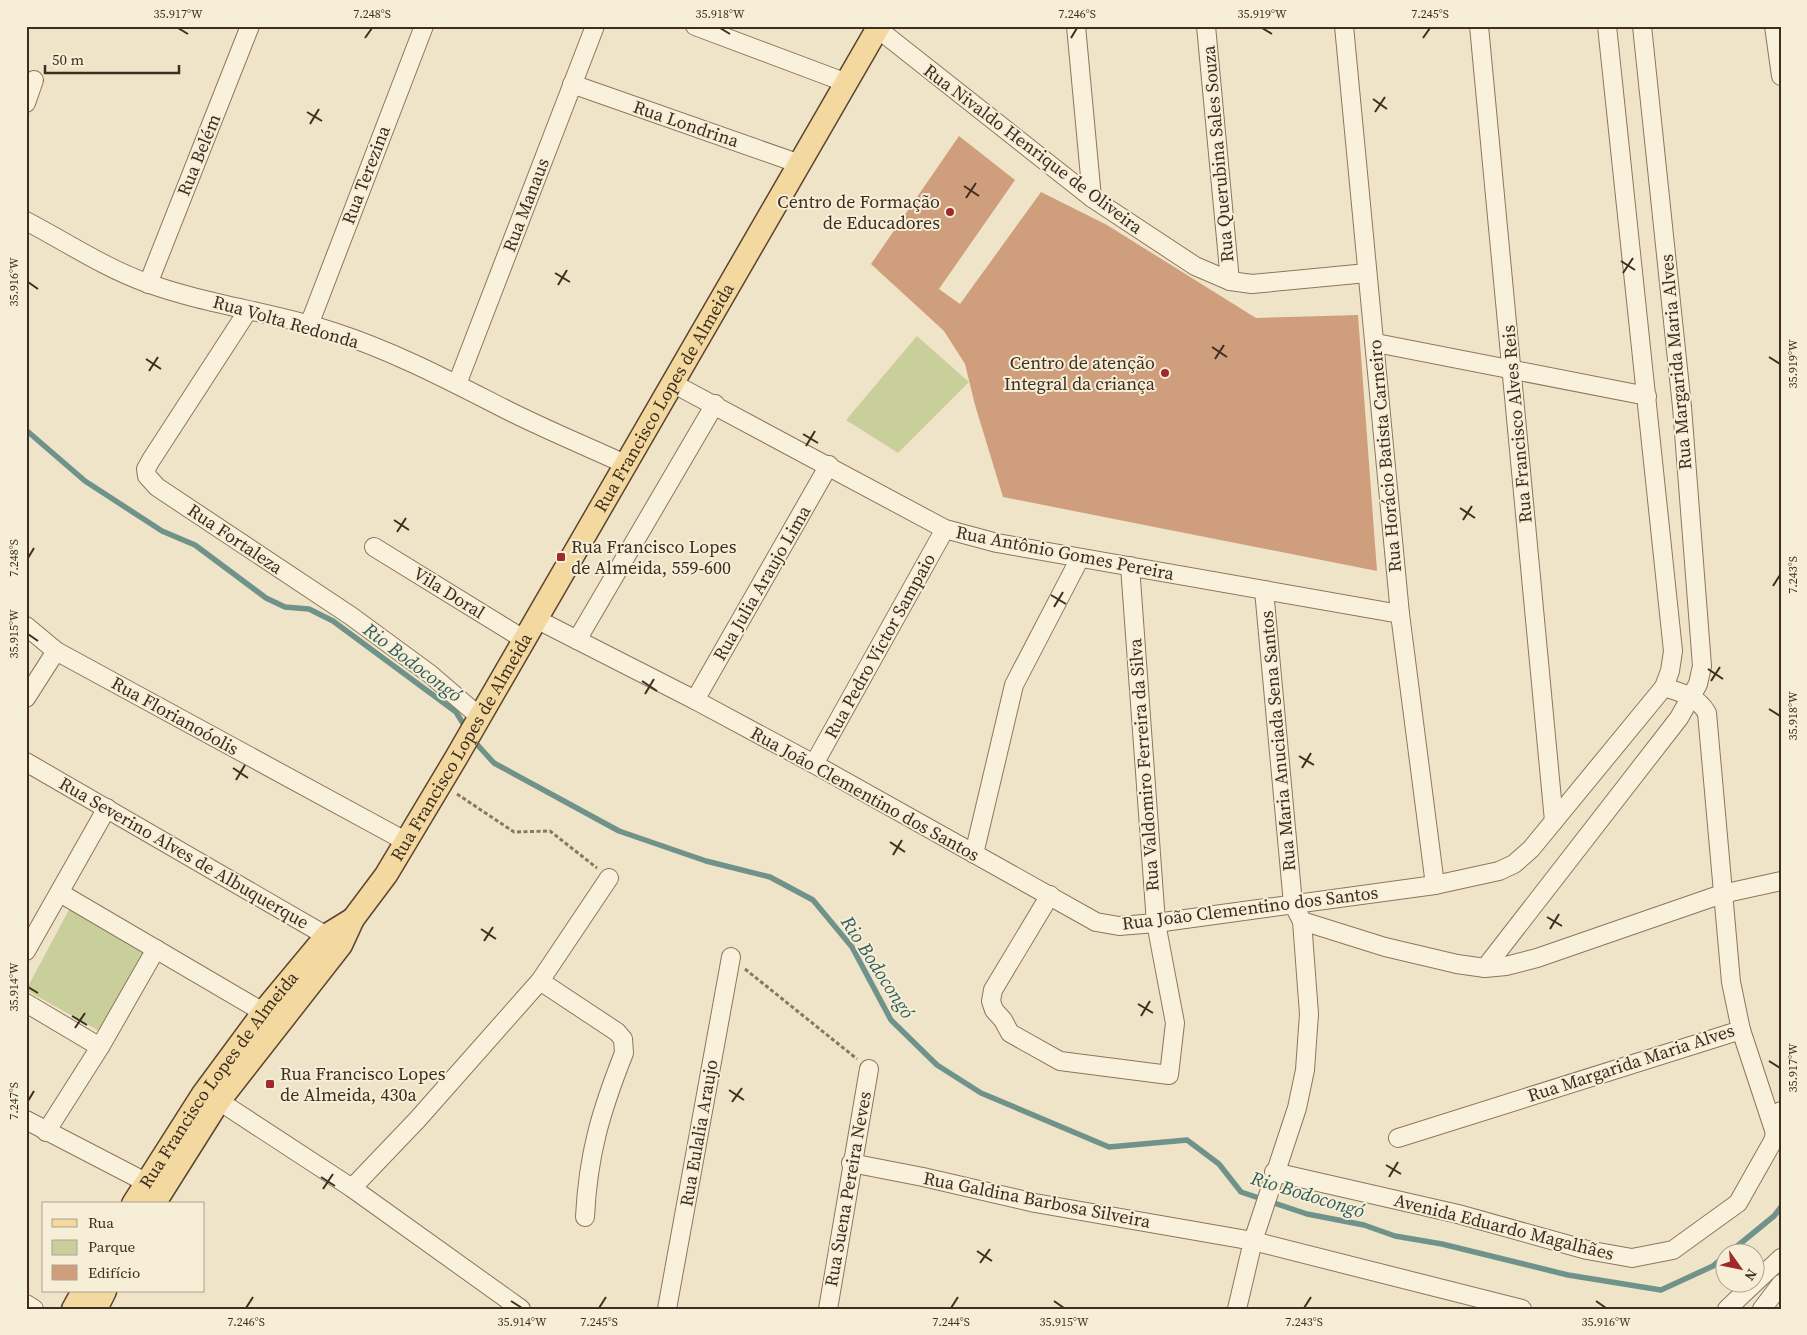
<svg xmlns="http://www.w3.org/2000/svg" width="1807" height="1335" font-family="'Source Serif 4',serif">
  <rect width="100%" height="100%" fill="#f0e4c8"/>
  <!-- green -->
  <g fill="#c9cf9b">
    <polygon points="917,336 969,382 898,453 846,420"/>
    <polygon points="70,908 143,952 101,1032 26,990"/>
  </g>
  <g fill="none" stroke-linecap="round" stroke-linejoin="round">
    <!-- stream -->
    <g stroke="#6f938a" stroke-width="5.5">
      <polyline points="26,430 85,481 162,531 195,545 266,598 285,607 309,609 333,621 456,712 467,730"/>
      <polyline points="473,740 494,763 619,831 706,861 770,877 813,900 852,947 891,1020 937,1065 981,1093 1109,1147 1187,1140 1219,1164 1241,1192 1307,1214 1364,1225 1395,1236 1442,1244 1568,1275 1661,1290 1713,1266 1724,1257"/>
      <polyline points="1730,1252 1774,1216 1781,1207"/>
    </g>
  </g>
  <!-- building -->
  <polygon fill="#cf9f7d" points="959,136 1015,180 939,289 960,304 1041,192 1107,225 1256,318 1358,315 1377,571 1003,497 975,405 965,364 944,331 871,264"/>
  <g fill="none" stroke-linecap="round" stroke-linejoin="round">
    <!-- minor casing -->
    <g stroke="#8d765c" stroke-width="20">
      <g id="minor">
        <polyline points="695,26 847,83"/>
        <polyline points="1076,26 1092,198"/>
        <polyline points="1206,26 1230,281"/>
        <polyline points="1344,26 1400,614 1435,885"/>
        <polyline points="1479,26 1554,821"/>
        <polyline points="1774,26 1781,76"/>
        <polyline points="878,29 1092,198 1195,266 1230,281 1252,284 1367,273"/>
        <polyline points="572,84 800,164"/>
        <polyline points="26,103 34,80"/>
        <path d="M26 221C66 242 105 268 147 283 208 305 273 312 334 332 393 351 448 380 503 408 544 429 586 446 627 465"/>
        <polyline points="148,284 250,26"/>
        <polyline points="247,312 151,460 146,469 147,476 157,487 351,616 430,674 480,717"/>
        <polyline points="309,325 424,26"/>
        <polyline points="1376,343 1647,396"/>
        <polyline points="457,384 595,26"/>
        <polyline points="674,384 945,529 997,543 1400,614"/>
        <polyline points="374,547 525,640"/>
        <polyline points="536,619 695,700 814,764 1096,922 1119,926 1156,923 1435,885 1499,871 1514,864 1531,849 1664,687 1670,671 1673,651 1607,26"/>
        <polyline points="26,626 56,651 407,842"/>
        <polyline points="577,640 715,404"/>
        <polyline points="26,698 56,651"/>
        <polyline points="695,700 829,465"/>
        <polyline points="26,762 337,942"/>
        <polyline points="814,764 945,529"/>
        <polyline points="974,854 1014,685 1080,558"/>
        <polyline points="60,893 263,1012"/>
        <polyline points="1050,895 993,990 991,1001 994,1010 1003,1020 1010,1033 1060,1061 1169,1075 1175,1023 1156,923 1130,566"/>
        <polyline points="1302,921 1385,947 1457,964 1485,968 1506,966 1537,958 1722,894 1781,881"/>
        <polyline points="26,951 107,808"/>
        <polyline points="1485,968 1679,718 1698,684 1702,666 1682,407 1642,26"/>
        <path d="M540 981 617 1032 623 1039 624 1053C601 1111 588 1154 585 1217"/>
        <polyline points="26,1003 100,1047"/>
        <polyline points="1741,1030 1775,1133"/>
        <polyline points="219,1101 352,1188 521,1309"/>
        <polyline points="26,1120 157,1188"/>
        <polyline points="46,1132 100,1047 156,949"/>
        <path d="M1398 1138 1741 1030 1731 982 1707 713C1697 696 1682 693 1664 687"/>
        <polyline points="851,1163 923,1177 1035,1203 1253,1241 1522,1309"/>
        <polyline points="1274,1172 1458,1214 1587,1250 1632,1258 1673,1250 1738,1203 1773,1141 1781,1111"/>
        <polyline points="352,1188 417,1120 540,981 609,878"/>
        <polyline points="26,1304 34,1309"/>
        <polyline points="667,1309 731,957"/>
        <polyline points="828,1309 869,1069"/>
        <polyline points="1237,1309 1253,1241 1297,1108 1305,1070 1309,1014 1302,921 1293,904 1264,590"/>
        <polyline points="1727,1309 1781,1258"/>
        <polyline points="1762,1309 1781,1284"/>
      </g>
    </g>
    <!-- major casing -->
    <g stroke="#5b4430" stroke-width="25">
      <g id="major">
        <path id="s1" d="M133 1204 203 1094 268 1006 327 935 353 919"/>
        <path id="s2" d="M154 1204 219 1101 341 945 353 919 386 875 456 758 879 26"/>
        <polyline points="73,1309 83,1291"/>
        <polyline points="96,1309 105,1291"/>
      </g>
    </g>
    <!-- path -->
    <g stroke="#8d765c" stroke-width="3" stroke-dasharray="4 2.5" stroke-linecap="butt">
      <polyline points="457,794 514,832 550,831 597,868"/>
      <polyline points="745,969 857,1059"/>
    </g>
    <!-- minor -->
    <use href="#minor" stroke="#faf1dc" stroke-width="18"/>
    <!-- major -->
    <use href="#major" stroke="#f3d9a0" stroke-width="22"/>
  </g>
  <!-- ticks -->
  <path fill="none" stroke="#3d2e20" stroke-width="2" d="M178 28 188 34M720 28 730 34M1262 28 1272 34M365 38 372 28M1071 38 1077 28M1423 38 1430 28M1373 99 1387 109M307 112 322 121M1375 112 1385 97M310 124 319 109M964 186 979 196M966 198 976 183M1621 261 1635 270M555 273 570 282M1623 273 1633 258M28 282 38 289M558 285 567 270M1212 347 1227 357M1769 357 1780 364M146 359 161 369M1215 359 1224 345M149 371 158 357M803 434 818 443M806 446 815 431M1460 508 1475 518M394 520 409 530M1463 520 1472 506M397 532 406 518M28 558 34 548M1773 586 1780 575M1051 595 1066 604M1054 607 1063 592M28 634 38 641M1708 669 1723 679M642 681 657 691M1711 681 1720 667M645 694 654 679M1769 709 1780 716M1299 756 1314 765M233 768 248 778M1302 768 1311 753M236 780 245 765M890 842 905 852M893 855 902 840M1547 917 1562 926M481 929 496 939M1550 929 1559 914M484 941 493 927M28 987 38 993M1138 1004 1153 1013M72 1016 87 1025M1141 1016 1150 1001M75 1028 85 1013M1769 1061 1780 1068M729 1090 744 1100M28 1101 34 1091M732 1102 742 1088M1386 1165 1401 1174M321 1177 335 1186M1389 1177 1398 1162M323 1189 333 1174M977 1251 992 1261M980 1263 990 1249M511 1301 522 1308M1054 1301 1064 1308M1596 1301 1606 1308M246 1308 253 1297M599 1308 606 1297M951 1308 958 1297M1304 1308 1311 1297"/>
  <!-- markers -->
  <g fill="#9e2a2b" stroke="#f7eed8" stroke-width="2">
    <circle cx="950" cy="212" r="5"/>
    <circle cx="1165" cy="373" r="5"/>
    <rect x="556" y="552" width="10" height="10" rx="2.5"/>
    <rect x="265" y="1079" width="10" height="10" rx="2.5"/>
  </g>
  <g text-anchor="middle" stroke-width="4" stroke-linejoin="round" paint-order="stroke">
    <!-- street labels -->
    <g font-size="18" fill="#3d2e20" stroke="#f7eed8">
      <text transform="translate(686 124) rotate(19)" y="6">Rua Londrina</text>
      <text transform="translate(1033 149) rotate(37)" y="6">Rua Nivaldo Henrique de Oliveira</text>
      <text transform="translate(1218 154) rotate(-95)" y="6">Rua Querubina Sales Souza</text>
      <text transform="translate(199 155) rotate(-68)" y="6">Rua Belém</text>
      <text transform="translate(366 175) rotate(-69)" y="6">Rua Terezina</text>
      <text transform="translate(526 205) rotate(-69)" y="6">Rua Manaus</text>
      <text transform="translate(286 322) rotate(16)" y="6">Rua Volta Redonda</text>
      <text transform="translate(1676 362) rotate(-95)" y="6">Rua Margarida Maria Alves</text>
      <text dy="6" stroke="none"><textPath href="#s2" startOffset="956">Rua Francisco Lopes de Almeida</textPath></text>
      <text transform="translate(1517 424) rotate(-95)" y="6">Rua Francisco Alves Reis</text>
      <text transform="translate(1385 456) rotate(-95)" y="6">Rua Horácio Batista Carneiro</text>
      <text transform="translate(235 539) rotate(34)" y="6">Rua Fortaleza</text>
      <text transform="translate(1065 553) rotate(11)" y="6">Rua Antônio Gomes Pereira</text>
      <text transform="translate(762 583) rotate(-60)" y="6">Rua Julia Araujo Lima</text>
      <text transform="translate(449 593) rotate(32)" y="6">Vila Doral</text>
      <text transform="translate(880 646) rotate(-61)" y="6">Rua Pedro Victor Sampaio</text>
      <text transform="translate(175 716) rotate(29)" y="6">Rua Florianoóolis</text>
      <text transform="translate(1278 741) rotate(-95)" y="6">Rua Maria Anuciada Sena Santos</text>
      <text dy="6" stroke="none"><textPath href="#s2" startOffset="552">Rua Francisco Lopes de Almeida</textPath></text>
      <text transform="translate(1144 765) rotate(-94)" y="6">Rua Valdomiro Ferreira da Silva</text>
      <text transform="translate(865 794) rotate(29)" y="6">Rua João Clementino dos Santos</text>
      <text transform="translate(184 853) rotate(30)" y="6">Rua Severino Alves de Albuquerque</text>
      <text transform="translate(1250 908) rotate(-7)" y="6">Rua João Clementino dos Santos</text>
      <text transform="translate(1631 1063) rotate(-18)" y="6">Rua Margarida Maria Alves</text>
      <text dy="6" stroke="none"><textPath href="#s1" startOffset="151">Rua Francisco Lopes de Almeida</textPath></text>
      <text transform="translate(699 1133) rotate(-80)" y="6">Rua Eulalia Araujo</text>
      <text transform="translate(848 1189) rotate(-80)" y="6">Rua Suena Pereira Neves</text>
      <text transform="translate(1037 1200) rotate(11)" y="6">Rua Galdina Barbosa Silveira</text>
      <text transform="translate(1504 1227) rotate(14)" y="6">Avenida Eduardo Magalhães</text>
    </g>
    <!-- poi labels -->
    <g font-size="18" fill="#3d2e20" stroke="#f7eed8" text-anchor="end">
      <text x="940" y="208">Centro de Formação<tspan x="940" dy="21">de Educadores</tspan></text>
      <text x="1155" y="369">Centro de atenção<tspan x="1155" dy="21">Integral da criança</tspan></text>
      <text x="571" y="553" text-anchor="start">Rua Francisco Lopes<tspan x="571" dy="21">de Almeida, 559-600</tspan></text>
      <text x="280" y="1080" text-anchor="start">Rua Francisco Lopes<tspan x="280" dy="21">de Almeida, 430a</tspan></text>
    </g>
    <!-- water labels -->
    <g font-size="19" font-style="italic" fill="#2f5d5a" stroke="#f7eed8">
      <text transform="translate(413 662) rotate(37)" y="7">Rio Bodocongó</text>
      <text transform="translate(878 967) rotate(57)" y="7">Rio Bodocongó</text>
      <text transform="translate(1308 1194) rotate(17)" y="7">Rio Bodocongó</text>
    </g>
  </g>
  <!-- border -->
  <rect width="1807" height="1335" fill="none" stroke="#f7eed8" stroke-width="55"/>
  <!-- legend -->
  <rect x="42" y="1202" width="162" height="90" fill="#f7eed8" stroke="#ada18e"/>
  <rect x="52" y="1219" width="25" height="8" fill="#f3d9a0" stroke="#ada18e"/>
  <text x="88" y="1228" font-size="15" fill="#3d2e20">Rua</text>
  <rect x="52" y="1240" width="25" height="15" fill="#c9cf9b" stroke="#ada18e"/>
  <text x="88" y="1252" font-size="15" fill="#3d2e20">Parque</text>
  <rect x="52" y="1265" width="25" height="15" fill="#cf9f7d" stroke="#ada18e"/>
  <text x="88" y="1278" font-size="15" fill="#3d2e20">Edifício</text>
  <!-- north arrow -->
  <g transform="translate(1740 1268) rotate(123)"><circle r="24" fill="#f7eed8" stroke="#ada18e"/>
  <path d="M0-4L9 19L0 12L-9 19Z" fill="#9e2a2b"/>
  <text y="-8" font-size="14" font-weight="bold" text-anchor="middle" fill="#3d2e20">N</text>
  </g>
  <!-- scale -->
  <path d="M45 65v8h134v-8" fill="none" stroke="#3d2e20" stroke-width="2.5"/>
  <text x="52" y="65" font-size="15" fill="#3d2e20" stroke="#f7eed8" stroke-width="4" paint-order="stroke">50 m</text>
  <rect x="28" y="28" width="1752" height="1280" fill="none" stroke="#3d2e20" stroke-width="2"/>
  <g font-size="12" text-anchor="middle" fill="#3d2e20">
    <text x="178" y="18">35.917°W</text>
    <text x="372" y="18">7.248°S</text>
    <text x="720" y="18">35.918°W</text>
    <text x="1077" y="18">7.246°S</text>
    <text x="1262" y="18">35.919°W</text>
    <text x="1430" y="18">7.245°S</text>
    <text transform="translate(14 282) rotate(-90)" y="4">35.916°W</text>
    <text transform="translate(1793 364) rotate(-90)" y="4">35.919°W</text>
    <text transform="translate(14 558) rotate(-90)" y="4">7.248°S</text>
    <text transform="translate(1793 575) rotate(-90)" y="4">7.243°S</text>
    <text transform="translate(14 634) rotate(-90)" y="4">35.915°W</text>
    <text transform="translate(1793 716) rotate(-90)" y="4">35.918°W</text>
    <text transform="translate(14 987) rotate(-90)" y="4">35.914°W</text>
    <text transform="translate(1793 1068) rotate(-90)" y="4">35.917°W</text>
    <text transform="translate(14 1101) rotate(-90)" y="4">7.247°S</text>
    <text x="246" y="1326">7.246°S</text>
    <text x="522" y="1326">35.914°W</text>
    <text x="599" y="1326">7.245°S</text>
    <text x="951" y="1326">7.244°S</text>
    <text x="1064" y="1326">35.915°W</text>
    <text x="1304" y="1326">7.243°S</text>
    <text x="1606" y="1326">35.916°W</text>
  </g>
</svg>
